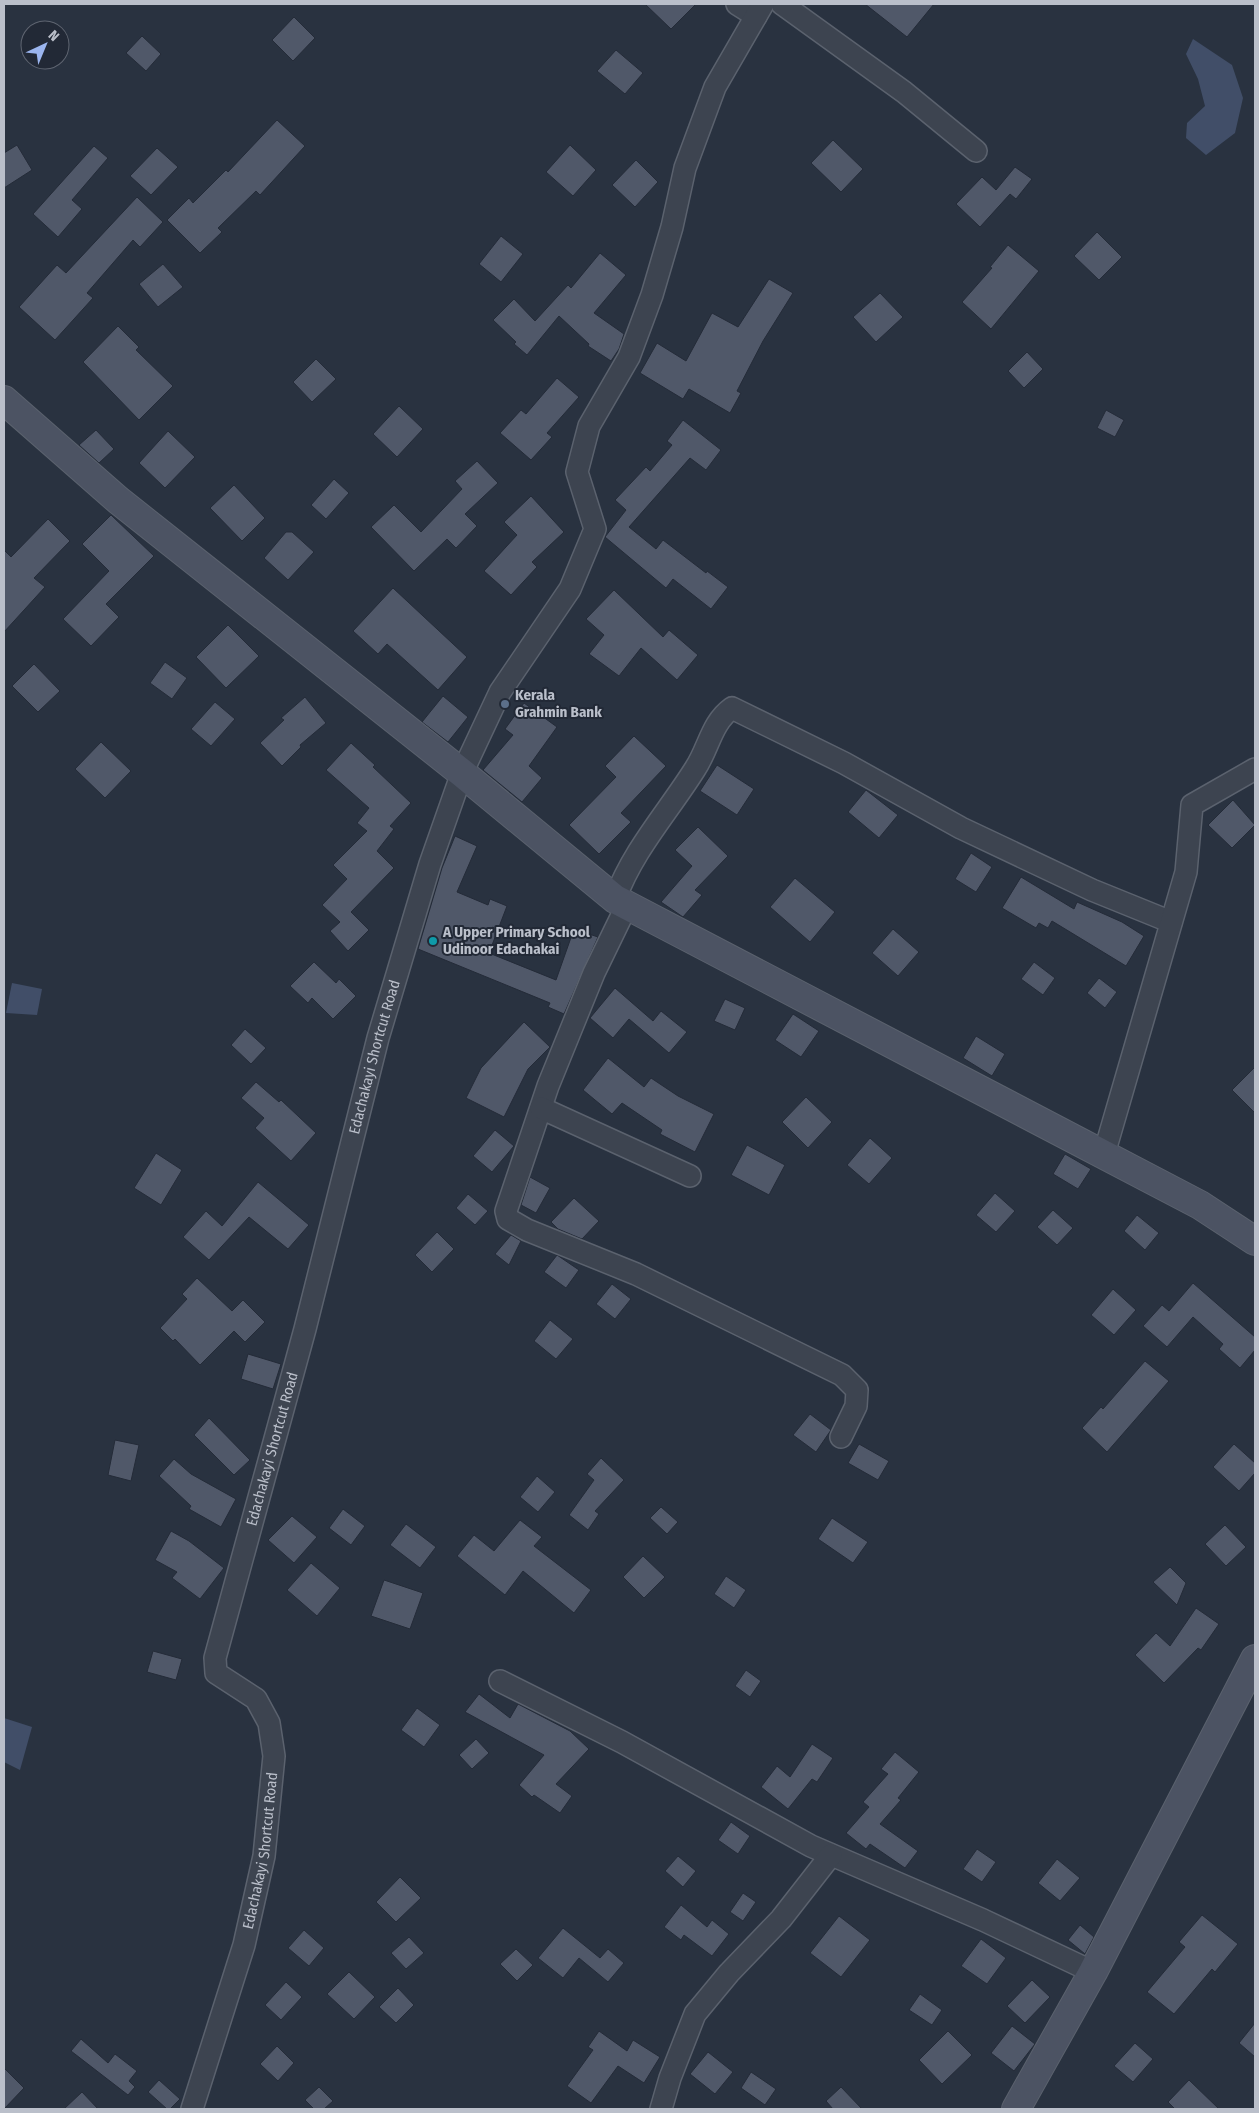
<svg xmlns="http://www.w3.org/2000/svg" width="1259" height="2113" font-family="'Fira Sans Condensed',sans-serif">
  <rect width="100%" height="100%" fill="#293240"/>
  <!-- water -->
  <g fill="#414e68">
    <polygon points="1193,39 1232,65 1243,98 1235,133 1206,155 1186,138 1187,123 1205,106 1198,79 1186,54"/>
    <polygon points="12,983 42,989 37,1015 6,1013"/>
    <polygon points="4,1718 32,1727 20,1770 4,1762"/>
  </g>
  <!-- building -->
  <g fill="#505869" stroke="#242b38">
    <polygon points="645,4 696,4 671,29"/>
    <polygon points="865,4 934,4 907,37"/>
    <polygon points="294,17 315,38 293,61 272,40"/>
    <polygon points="142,36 161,54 146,71 126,53"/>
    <polygon points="616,50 643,73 625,94 597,71"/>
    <polygon points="277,120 305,146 260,195 256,191 218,228 222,232 200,253 167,220 189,198 193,203 226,170 228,172"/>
    <polygon points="833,140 863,169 841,192 811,163"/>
    <polygon points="17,145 32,170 4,188 4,153"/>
    <polygon points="570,145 596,170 573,196 546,172"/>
    <polygon points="94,146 108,158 72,200 82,209 58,237 33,214"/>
    <polygon points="157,148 178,167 151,195 130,176"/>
    <polygon points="636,160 658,182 635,207 612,185"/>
    <polygon points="1015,167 1032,179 1016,199 1010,194 980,227 956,204 982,177 996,190"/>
    <polygon points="137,197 163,222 140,247 133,240 87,293 93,298 55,340 19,307 57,265 66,273"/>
    <polygon points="1097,232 1122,257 1099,280 1074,256"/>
    <polygon points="501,236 523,254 501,282 479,264"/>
    <polygon points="1008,245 1039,271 991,329 962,302 992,268 990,267"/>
    <polygon points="600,253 626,275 594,313 624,334 619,349 611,361 588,346 589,344 559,316 527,355 514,344 516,342 493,320 514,299 535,321 568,285 571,288"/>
    <polygon points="163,264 183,287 158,307 139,284"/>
    <polygon points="769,279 793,293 763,341 737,391 741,393 730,413 689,389 683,399 640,373 657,343 686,361 712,313 738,327"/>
    <polygon points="880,293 903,317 876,342 853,317"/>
    <polygon points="118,326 139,347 136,350 173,386 139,420 83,362"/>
    <polygon points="1027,352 1043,369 1024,388 1008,371"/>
    <polygon points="316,359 336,379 312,402 293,382"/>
    <polygon points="557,378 579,397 547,433 552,437 531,460 500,433 521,410 526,414"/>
    <polygon points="399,406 423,429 397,457 373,434"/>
    <polygon points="1106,410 1124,420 1115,437 1097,428"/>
    <polygon points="683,420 721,450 706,470 690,458 629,527 656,549 663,540 706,573 707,571 728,587 711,609 673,579 666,588 605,537 626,510 615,500 646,467 650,471 672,445 667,441"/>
    <polygon points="96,430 114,449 99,463 79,445"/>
    <polygon points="168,431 195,457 165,488 139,463"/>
    <polygon points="477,461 498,483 465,514 477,526 456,548 447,539 414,571 371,527 394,505 421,532 462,489 455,481"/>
    <polygon points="334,479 349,493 326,519 311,505"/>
    <polygon points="234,485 265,518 242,541 210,508"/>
    <polygon points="531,496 564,532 532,562 537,567 511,595 484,571 517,535 504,522"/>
    <polygon points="111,515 154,556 106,604 119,617 91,646 63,619 109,571 82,544"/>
    <polygon points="48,519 70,541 34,578 45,587 4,632 4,550 11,557"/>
    <polygon points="286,532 292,532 314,552 288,580 264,558"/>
    <polygon points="393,588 467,657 438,690 387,644 378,654 353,631"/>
    <polygon points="614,590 663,637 669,630 698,655 677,680 641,648 619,676 589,654 604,635 586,619"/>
    <polygon points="228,625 259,656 226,688 196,657"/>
    <polygon points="165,662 187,678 172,699 150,683"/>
    <polygon points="34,664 60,691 38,712 12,686"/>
    <polygon points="443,696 468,717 448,742 422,722"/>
    <polygon points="305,697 326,723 300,745 301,747 282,766 260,743 284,720 281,718"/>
    <polygon points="215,702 235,719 211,746 191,729"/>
    <polygon points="524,703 557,727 529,766 542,778 522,802 483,770 513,735 505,729"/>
    <polygon points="634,736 666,766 621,813 631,822 599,854 569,825 616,777 605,766"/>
    <polygon points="101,742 131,771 105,798 75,769"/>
    <polygon points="351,743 375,765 373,767 411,803 390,826 394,829 377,851 394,868 351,912 369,930 348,951 330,931 340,922 322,905 347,879 333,865 367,831 357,823 369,808 326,770"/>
    <polygon points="717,765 754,789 737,815 700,791"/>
    <polygon points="866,790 898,815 879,838 848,812"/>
    <polygon points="1233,800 1255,825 1232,848 1208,825"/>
    <polygon points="698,827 728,856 695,890 702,895 683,917 661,902 692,866 675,850"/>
    <polygon points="455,836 477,846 457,892 488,905 490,899 507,906 489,953 556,980 574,929 598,937 564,1014 548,1007 550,1003 418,949 442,868"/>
    <polygon points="971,853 992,867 976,892 955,879"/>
    <polygon points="1021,877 1074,909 1077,902 1122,922 1144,936 1126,966 1052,921 1048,928 1039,923 1036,928 1002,908"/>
    <polygon points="795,878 835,912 810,942 770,907"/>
    <polygon points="893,929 919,952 898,976 872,953"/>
    <polygon points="314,962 336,983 339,979 356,996 333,1019 312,998 308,1003 290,986"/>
    <polygon points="1034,962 1055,978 1043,995 1021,979"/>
    <polygon points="1099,978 1117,992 1105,1008 1087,993"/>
    <polygon points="615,988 653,1021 661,1011 687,1032 669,1053 629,1019 613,1038 590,1018"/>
    <polygon points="725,999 745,1008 735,1030 714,1021"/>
    <polygon points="793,1014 819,1031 801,1057 775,1040"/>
    <polygon points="524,1022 550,1047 528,1069 504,1117 466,1098 481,1068"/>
    <polygon points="245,1029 266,1048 251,1064 231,1045"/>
    <polygon points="976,1036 1005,1054 992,1076 963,1058"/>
    <polygon points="608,1058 644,1087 651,1078 678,1096 714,1114 695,1152 660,1134 662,1130 622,1103 612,1114 583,1090"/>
    <polygon points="1255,1067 1255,1113 1232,1090"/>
    <polygon points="256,1082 279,1102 281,1100 316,1133 291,1161 255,1128 264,1118 241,1098"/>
    <polygon points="806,1097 832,1122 808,1148 782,1122"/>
    <polygon points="495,1130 514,1146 492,1172 473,1156"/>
    <polygon points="870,1138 892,1158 869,1184 847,1165"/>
    <polygon points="747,1145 785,1165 769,1195 731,1175"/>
    <polygon points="156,1153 182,1170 161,1205 134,1188"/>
    <polygon points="1065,1154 1091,1169 1078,1189 1053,1174"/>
    <polygon points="530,1177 550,1188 536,1213 521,1205"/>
    <polygon points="258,1182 309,1225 288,1249 249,1217 209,1260 183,1237 206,1211 222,1226"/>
    <polygon points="995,1193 1015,1211 996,1232 976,1215"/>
    <polygon points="468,1194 488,1211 475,1225 456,1208"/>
    <polygon points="574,1198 599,1221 582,1239 558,1229 551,1222"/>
    <polygon points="1053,1210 1073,1228 1057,1245 1037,1227"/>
    <polygon points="1137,1215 1159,1233 1145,1250 1124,1231"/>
    <polygon points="437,1232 454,1249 432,1272 415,1255"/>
    <polygon points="511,1235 521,1241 509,1265 495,1254"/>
    <polygon points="557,1255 579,1270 566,1288 544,1272"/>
    <polygon points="197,1278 232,1311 243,1300 265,1322 245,1342 234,1331 200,1365 175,1339 173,1341 160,1328 187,1299 182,1294"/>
    <polygon points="1193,1283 1255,1337 1255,1350 1240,1368 1219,1349 1223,1344 1193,1317 1167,1347 1143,1326 1162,1305 1169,1311"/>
    <polygon points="612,1284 631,1299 615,1319 596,1304"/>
    <polygon points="1113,1289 1136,1310 1114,1335 1091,1315"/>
    <polygon points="550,1320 573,1339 556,1359 534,1341"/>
    <polygon points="248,1354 281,1364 273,1389 241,1379"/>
    <polygon points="1145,1361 1169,1381 1107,1452 1082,1428 1101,1407 1103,1409"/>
    <polygon points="810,1414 831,1430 816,1452 793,1435"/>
    <polygon points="209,1418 250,1460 234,1475 194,1435"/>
    <polygon points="115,1440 139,1445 131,1481 108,1475"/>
    <polygon points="859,1444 889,1461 878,1480 848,1463"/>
    <polygon points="1234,1444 1255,1463 1255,1473 1239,1491 1213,1467"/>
    <polygon points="601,1458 624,1480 595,1511 599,1514 588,1530 569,1515 594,1480 587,1474"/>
    <polygon points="174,1459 191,1474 236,1499 221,1527 189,1509 191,1506 159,1476"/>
    <polygon points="537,1476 555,1492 538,1512 520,1497"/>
    <polygon points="661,1507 678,1522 667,1534 650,1518"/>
    <polygon points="343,1509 365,1526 351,1545 329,1528"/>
    <polygon points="292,1516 317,1537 294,1563 268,1540"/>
    <polygon points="832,1518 868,1542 853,1563 818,1539"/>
    <polygon points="520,1520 542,1537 534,1546 591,1590 574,1613 523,1571 505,1595 457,1556 474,1535 494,1551"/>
    <polygon points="406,1524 436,1547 420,1568 390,1545"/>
    <polygon points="1225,1525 1246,1547 1226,1566 1205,1544"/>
    <polygon points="171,1531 189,1541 224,1568 200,1599 172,1578 177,1572 155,1560"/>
    <polygon points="643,1556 665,1577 644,1598 623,1577"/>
    <polygon points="311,1563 340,1588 317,1616 287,1590"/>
    <polygon points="1170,1567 1186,1583 1177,1605 1153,1582"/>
    <polygon points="726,1576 746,1590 734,1608 714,1594"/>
    <polygon points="384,1580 423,1593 410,1629 371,1616"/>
    <polygon points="1196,1608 1219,1624 1201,1650 1198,1648 1164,1683 1135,1655 1156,1633 1170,1646"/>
    <polygon points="153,1651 182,1659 176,1680 147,1672"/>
    <polygon points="746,1670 761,1681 750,1697 735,1686"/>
    <polygon points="479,1694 510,1718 518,1704 570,1731 589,1749 556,1784 572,1796 560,1813 534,1795 532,1797 519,1785 544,1755 465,1712"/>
    <polygon points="417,1708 440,1725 424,1747 401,1730"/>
    <polygon points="476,1739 489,1753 472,1769 459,1755"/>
    <polygon points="812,1744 833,1758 817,1782 812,1779 788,1809 761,1787 777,1766 790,1777"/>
    <polygon points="895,1752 919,1772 898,1798 901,1800 880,1824 918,1851 905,1868 870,1844 866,1849 846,1833 869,1807 863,1802 888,1774 881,1769"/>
    <polygon points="731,1822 750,1836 738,1854 718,1840"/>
    <polygon points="977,1849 996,1862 982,1882 963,1869"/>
    <polygon points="678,1856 696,1871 683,1887 665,1871"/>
    <polygon points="1057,1859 1080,1878 1060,1901 1038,1883"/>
    <polygon points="400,1877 421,1898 396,1922 376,1902"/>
    <polygon points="743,1893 756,1902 743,1921 730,1912"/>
    <polygon points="681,1905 707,1927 712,1920 729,1934 712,1956 684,1935 681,1940 664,1927"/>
    <polygon points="1202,1915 1238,1944 1215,1972 1212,1969 1174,2014 1147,1992 1185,1947 1179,1942"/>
    <polygon points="839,1916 870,1940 841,1977 810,1953"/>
    <polygon points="1080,1925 1094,1937 1085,1954 1068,1940"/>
    <polygon points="563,1928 600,1958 608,1949 624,1963 608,1982 579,1958 563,1978 538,1958"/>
    <polygon points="304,1930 324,1948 309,1966 288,1948"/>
    <polygon points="409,1937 424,1953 406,1969 391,1953"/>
    <polygon points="981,1939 1006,1958 987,1984 961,1966"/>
    <polygon points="516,1949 533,1965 517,1981 500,1964"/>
    <polygon points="349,1972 375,1997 354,2019 327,1994"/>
    <polygon points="1032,1980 1050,1997 1025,2023 1007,2006"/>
    <polygon points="286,1982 302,1997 281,2020 265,2005"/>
    <polygon points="398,1988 414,2005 396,2023 379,2007"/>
    <polygon points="920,1994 942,2010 932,2025 909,2010"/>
    <polygon points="1255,2023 1255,2057 1239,2043"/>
    <polygon points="1012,2026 1035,2044 1014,2071 991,2053"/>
    <polygon points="599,2031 627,2051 633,2040 660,2057 644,2083 618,2066 591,2103 567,2086 593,2050 588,2047"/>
    <polygon points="948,2031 972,2055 942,2084 919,2060"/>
    <polygon points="81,2039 108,2063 115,2054 137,2071 129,2081 135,2087 128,2095 71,2051"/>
    <polygon points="1135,2043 1153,2059 1133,2082 1114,2066"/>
    <polygon points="277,2046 294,2063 278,2081 260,2064"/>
    <polygon points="708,2052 733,2072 715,2094 690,2074"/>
    <polygon points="4,2068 24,2088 4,2109"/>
    <polygon points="751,2072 776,2089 765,2105 741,2088"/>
    <polygon points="159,2080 180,2099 170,2109 167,2109 148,2092"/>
    <polygon points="1189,2080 1219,2109 1175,2109 1168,2102"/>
    <polygon points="319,2087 333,2101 324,2109 314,2109 305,2100"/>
    <polygon points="841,2087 862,2109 833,2109 826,2101"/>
    <polygon points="82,2092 98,2109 64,2109"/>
  </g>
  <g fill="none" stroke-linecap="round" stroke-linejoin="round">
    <!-- minor casing -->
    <g stroke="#5b626e" stroke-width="24">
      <g id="minor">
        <polyline points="737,4 756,16"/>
        <polyline points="782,4 904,92 976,151"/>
        <path d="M615 899C633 850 668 812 695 769 709 748 711 723 732 708L844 763 961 828 1092 890 1171 922"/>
        <polyline points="627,905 594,973 548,1086 506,1211 508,1219 527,1230 636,1274 842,1375 857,1390 856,1406 841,1437"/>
        <polyline points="541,1108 690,1176"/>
        <polyline points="1104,1154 1186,872 1192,805 1255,769"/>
        <polyline points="500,1681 622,1742 811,1846 983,1920 1093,1972"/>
        <path id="s1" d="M192 2109 244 1945 264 1856 274 1756 269 1723 256 1699 216 1673 215 1658 305 1329 378 1038 430 864 462 773 500 692 570 589 595 529 577 472 589 426 629 357 652 295 672 227 685 168 715 87 763 4"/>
        <polyline points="661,2109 670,2078 695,2014 729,1973 781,1919 831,1855"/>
      </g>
    </g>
    <!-- secondary casing -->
    <g stroke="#5b626e" stroke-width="30">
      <g id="secondary">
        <polyline points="4,400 118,500 462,773 615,899 1200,1205 1255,1241"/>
        <polyline points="1016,2109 1093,1972 1255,1659"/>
      </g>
    </g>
    <!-- minor -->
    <use href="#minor" stroke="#3d4450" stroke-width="21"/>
    <!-- secondary -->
    <use href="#secondary" stroke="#4c5363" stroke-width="28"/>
  </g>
  <!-- markers -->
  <circle fill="#5c6f8a" stroke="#222936" stroke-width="2" cx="505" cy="704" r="5"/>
  <circle fill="#0f9aa8" stroke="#222936" stroke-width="2" cx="433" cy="941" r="5"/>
  <g text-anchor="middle" stroke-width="4" stroke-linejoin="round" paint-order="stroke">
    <!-- poi labels -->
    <g font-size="15" font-weight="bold" fill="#babfca" stroke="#222936" text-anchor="start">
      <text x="515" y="700">Kerala<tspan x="515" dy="17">Grahmin Bank</tspan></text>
      <text x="443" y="937">A Upper Primary School<tspan x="443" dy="17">Udinoor Edachakai</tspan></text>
    </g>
    <!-- street labels -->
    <g font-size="15" fill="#babfca" stroke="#222936">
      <text dy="5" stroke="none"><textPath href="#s1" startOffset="1109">Edachakayi Shortcut Road</textPath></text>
      <text dy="5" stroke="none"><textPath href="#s1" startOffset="704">Edachakayi Shortcut Road</textPath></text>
      <text dy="5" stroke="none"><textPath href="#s1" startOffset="268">Edachakayi Shortcut Road</textPath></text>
    </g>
  </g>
  <!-- border -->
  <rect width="1259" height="2113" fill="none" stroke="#babfca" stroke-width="10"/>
  <!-- north arrow -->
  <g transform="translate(45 45) rotate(44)"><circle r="24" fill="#222936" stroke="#5f6571"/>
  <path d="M0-4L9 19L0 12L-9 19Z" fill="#9bb5ef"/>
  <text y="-8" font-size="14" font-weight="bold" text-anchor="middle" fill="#babfca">N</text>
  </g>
</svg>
